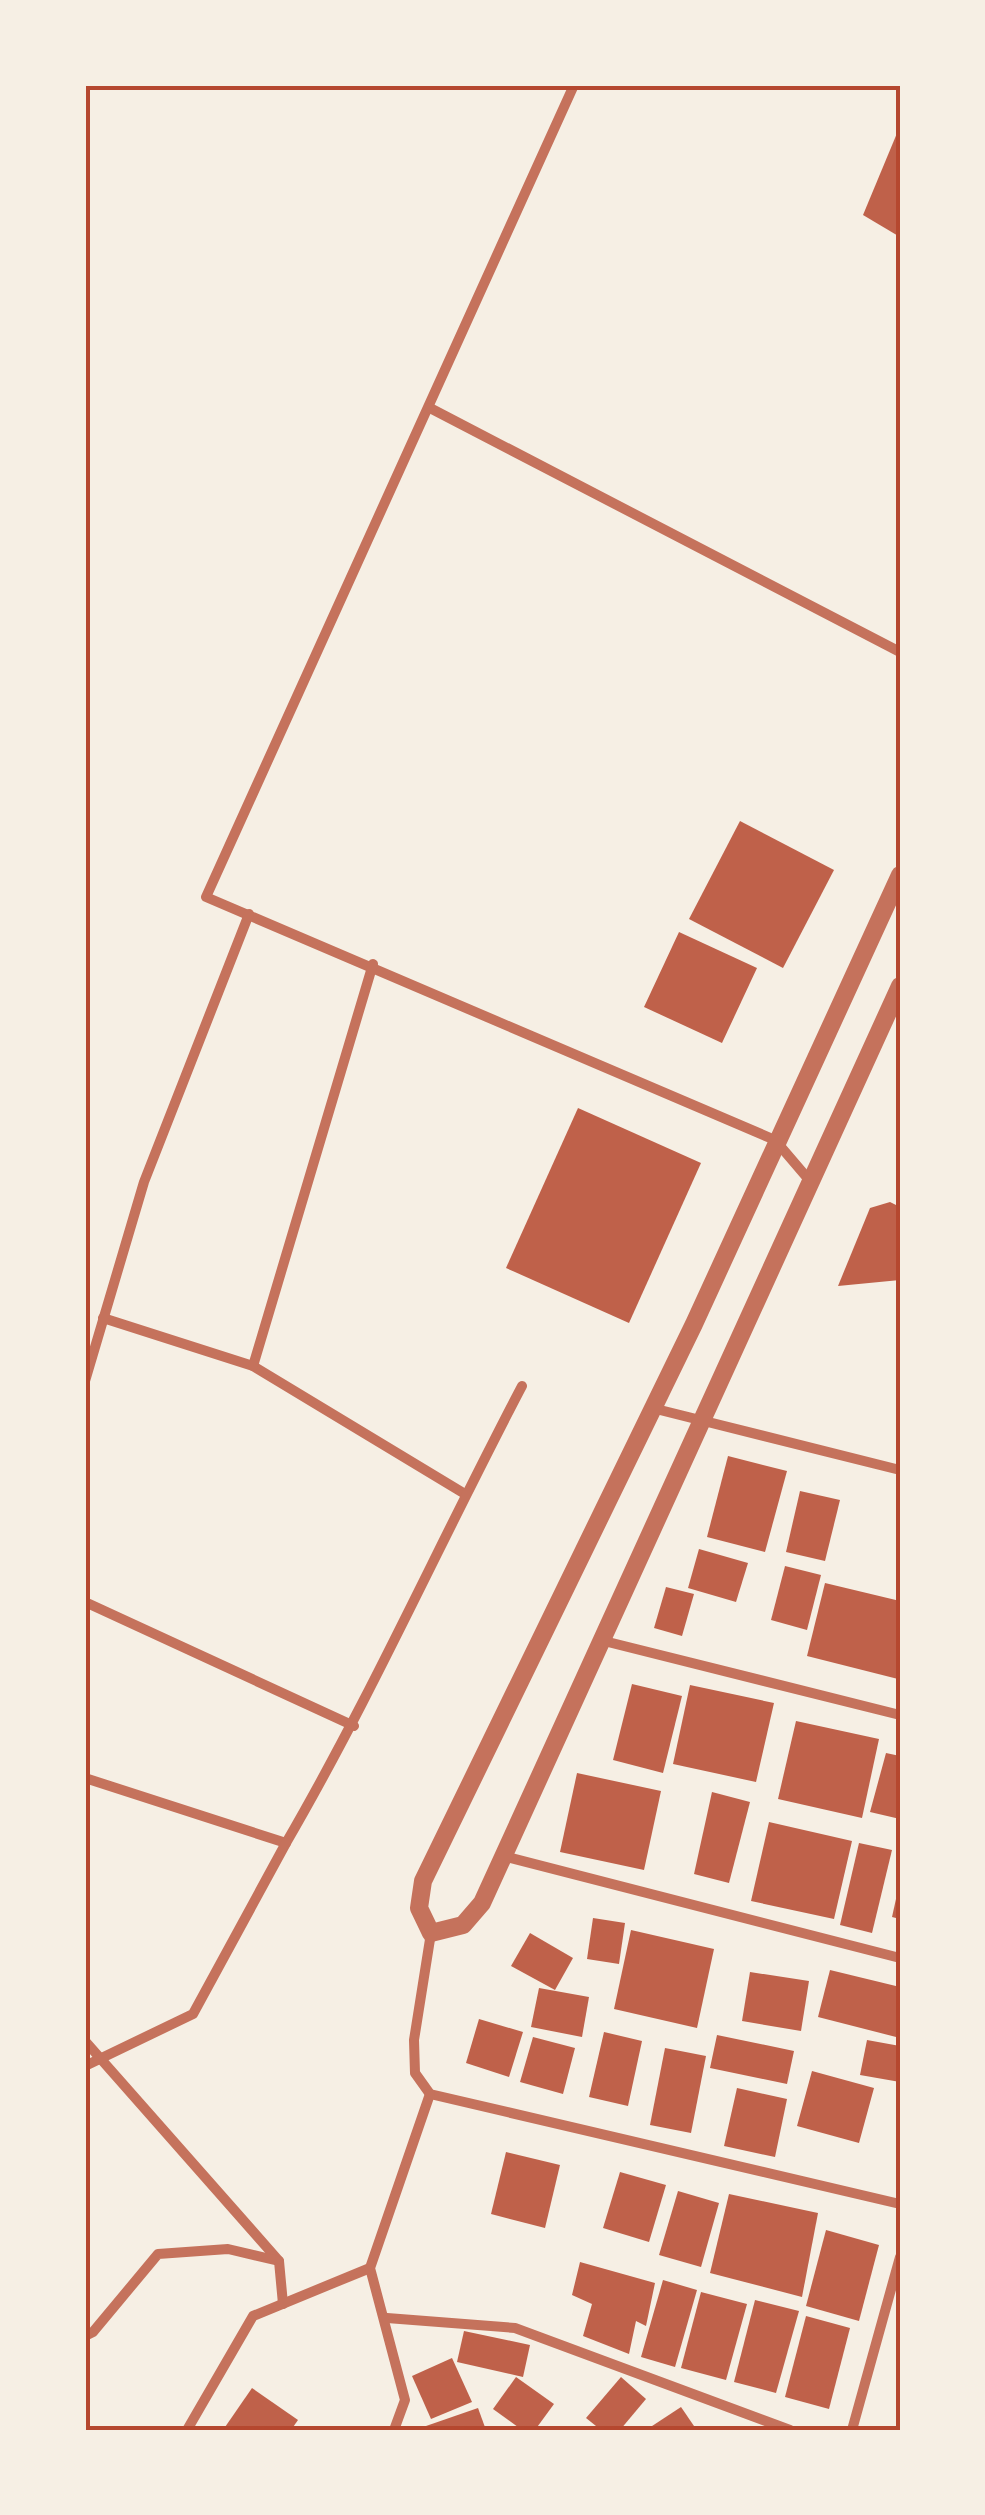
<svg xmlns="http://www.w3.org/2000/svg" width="985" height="2515" font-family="'Varela Round',sans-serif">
  <rect width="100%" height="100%" fill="#f6efe4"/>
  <!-- building -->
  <g fill="#bf614a">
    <polygon points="900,126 900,237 863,215"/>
    <polygon points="740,821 834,870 783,968 689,919"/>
    <polygon points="679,932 757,968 722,1043 644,1007"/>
    <polygon points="578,1108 701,1163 629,1323 506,1268"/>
    <polygon points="890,1202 900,1207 900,1280 838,1286 870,1208"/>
    <polygon points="728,1456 787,1471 765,1552 707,1537"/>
    <polygon points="800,1491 840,1500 825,1561 786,1552"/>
    <polygon points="699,1549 748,1563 736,1602 688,1588"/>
    <polygon points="785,1566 821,1575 807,1630 771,1620"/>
    <polygon points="825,1583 900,1601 898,1679 807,1656"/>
    <polygon points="666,1587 694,1594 682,1636 654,1628"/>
    <polygon points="632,1684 682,1696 663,1773 613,1760"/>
    <polygon points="690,1685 774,1703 756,1782 673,1764"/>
    <polygon points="796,1721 879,1739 862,1818 778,1799"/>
    <polygon points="886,1753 900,1756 900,1819 870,1812"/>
    <polygon points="577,1773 661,1791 644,1870 560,1852"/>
    <polygon points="712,1792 750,1802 729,1883 694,1874"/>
    <polygon points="769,1822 852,1841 834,1919 751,1901"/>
    <polygon points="859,1843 892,1850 872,1933 840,1925"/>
    <polygon points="898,1890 900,1890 900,1919 892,1917"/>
    <polygon points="593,1918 625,1923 619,1964 587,1959"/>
    <polygon points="631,1930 714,1949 697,2028 614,2009"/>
    <polygon points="530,1933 573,1958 555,1990 511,1966"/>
    <polygon points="830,1970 900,1987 900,2038 818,2017"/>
    <polygon points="750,1972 809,1981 801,2031 742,2021"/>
    <polygon points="539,1988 589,1997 582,2037 531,2027"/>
    <polygon points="479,2019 523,2032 509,2077 466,2063"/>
    <polygon points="604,2032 642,2041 628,2106 589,2097"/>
    <polygon points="717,2035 794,2051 787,2084 710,2068"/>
    <polygon points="533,2037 575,2048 563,2094 520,2082"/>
    <polygon points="867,2040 900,2046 900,2082 860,2075"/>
    <polygon points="665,2048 706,2056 691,2133 650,2125"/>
    <polygon points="812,2071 874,2088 859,2143 797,2126"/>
    <polygon points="737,2088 787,2099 775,2157 724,2146"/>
    <polygon points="506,2152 560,2165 545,2228 491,2214"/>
    <polygon points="620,2172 666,2185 649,2242 603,2228"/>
    <polygon points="678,2191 719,2203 701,2267 659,2255"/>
    <polygon points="729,2194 818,2213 802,2297 710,2273"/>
    <polygon points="826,2230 879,2245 859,2321 806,2306"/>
    <polygon points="580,2262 655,2283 646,2326 636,2321 629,2354 583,2336 592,2304 572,2295"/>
    <polygon points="663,2280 697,2290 675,2367 641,2357"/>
    <polygon points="701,2292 747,2304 726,2380 681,2368"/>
    <polygon points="755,2300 799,2311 776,2393 734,2382"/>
    <polygon points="806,2316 850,2328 829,2409 785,2397"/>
    <polygon points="464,2331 530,2345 523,2377 457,2362"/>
    <polygon points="452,2358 472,2402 431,2419 412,2376"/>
    <polygon points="516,2377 554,2404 535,2430 522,2430 493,2409"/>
    <polygon points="621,2377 646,2399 620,2430 601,2430 586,2418"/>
    <polygon points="252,2388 298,2420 291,2430 223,2430"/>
    <polygon points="681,2407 694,2426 646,2430"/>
    <polygon points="478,2408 486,2430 427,2430 426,2426"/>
  </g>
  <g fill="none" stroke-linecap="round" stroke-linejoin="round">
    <!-- minor -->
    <g stroke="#c5725c" stroke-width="10">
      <polyline points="574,85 206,897 775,1140 810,1181"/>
      <polyline points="430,408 900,652"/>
      <polyline points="103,1318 253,1366 465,1494"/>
      <polyline points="253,1366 373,964"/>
      <polyline points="85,1381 144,1182 249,914"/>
      <polyline points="652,1408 900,1470"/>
      <polyline points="85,1602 354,1726"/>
      <polyline points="600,1640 900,1715"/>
      <path d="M85 1778 286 1843C372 1695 442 1538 522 1386"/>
      <polyline points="503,1856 900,1958"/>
      <polyline points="431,1933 414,2040 415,2073 430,2094 900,2204"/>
      <polyline points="85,2041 279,2261"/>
      <polyline points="85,2066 193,2014 286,1843"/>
      <polyline points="387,2318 515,2328 790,2430"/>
      <polyline points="85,2336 93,2332 158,2254 228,2249 279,2261 283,2304"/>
      <polyline points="187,2430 253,2316 370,2268"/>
      <polyline points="394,2430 405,2400 370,2268 430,2094"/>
      <polyline points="852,2430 900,2257"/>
    </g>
    <!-- tertiary -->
    <polyline stroke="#c5725c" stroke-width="18" points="900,875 694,1324 423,1881 419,1908 431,1933 463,1925 482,1903 900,986"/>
  </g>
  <!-- border -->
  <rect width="985" height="2515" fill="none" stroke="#f6efe4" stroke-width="175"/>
  <rect x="88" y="88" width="810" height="2340" fill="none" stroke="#b5482f" stroke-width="4"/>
</svg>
